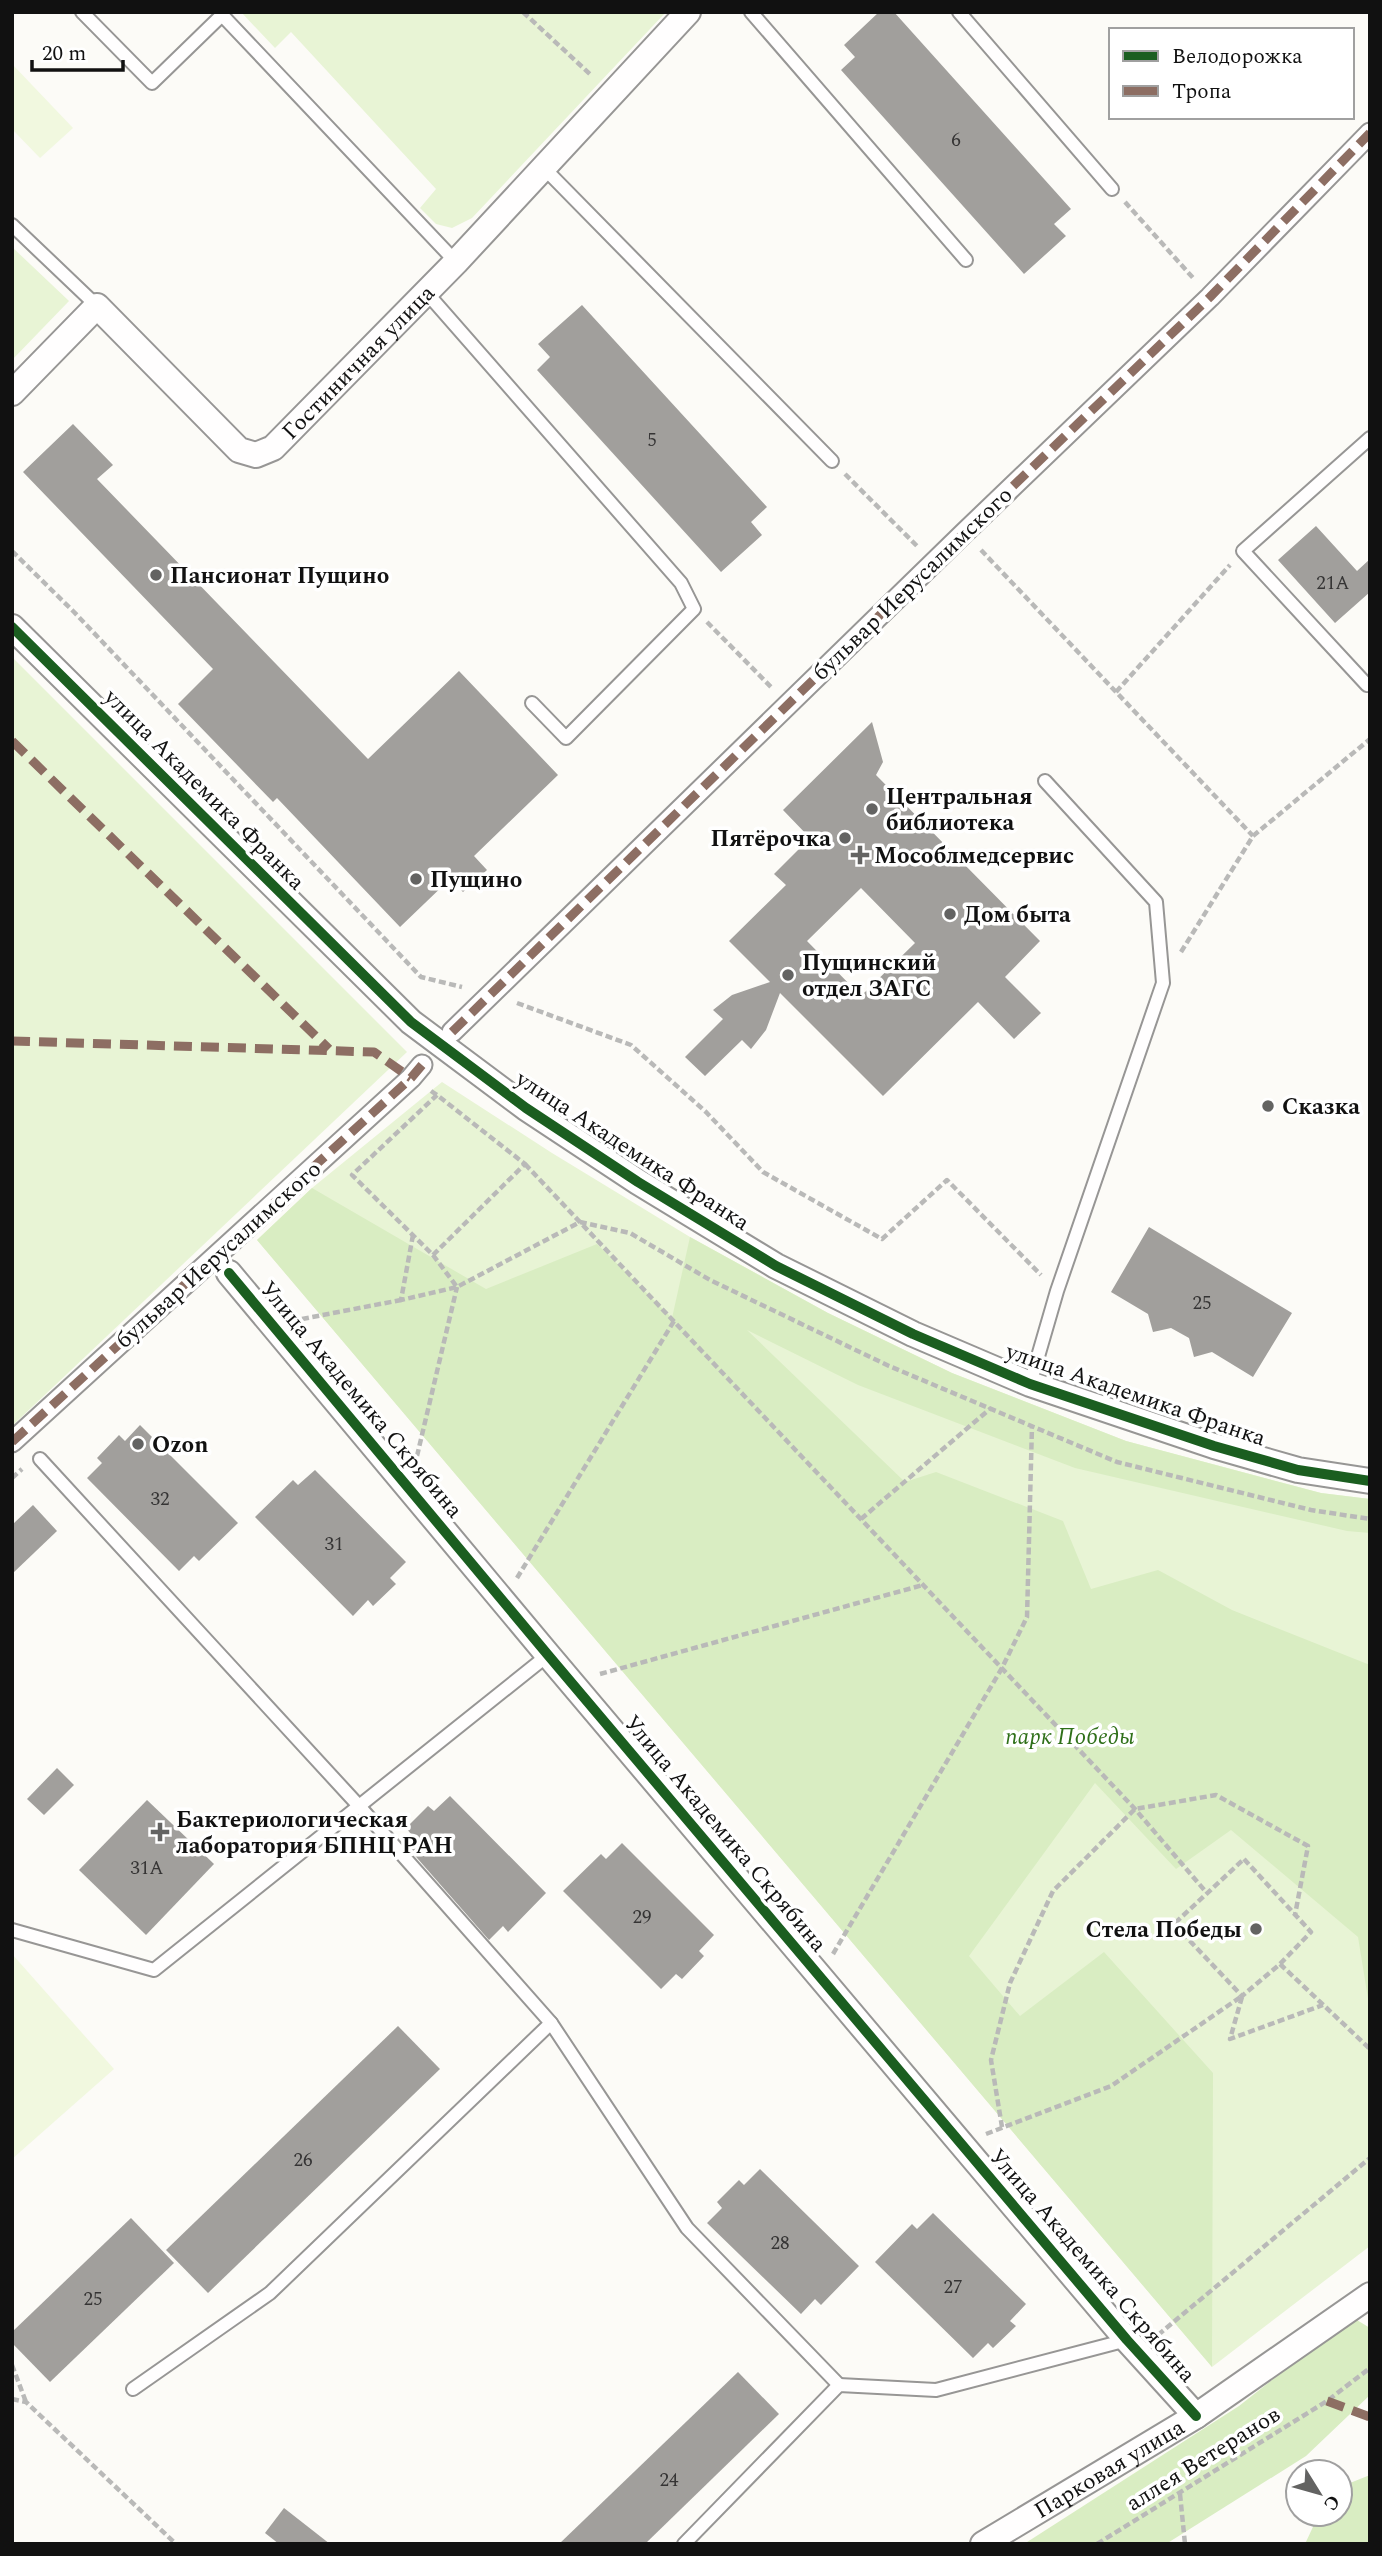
<svg xmlns="http://www.w3.org/2000/svg" width="1382" height="2556" font-family="Spectral,serif">
  <rect width="100%" height="100%" fill="#fcfbf7"/>
  <!-- green -->
  <g fill="#e8f4d5">
    <polygon points="241,12 666,12 472,218 452,228 436,224 420,208 436,189 291,32 275,48"/>
    <polygon points="12,247 69,301 12,360"/>
    <polygon points="12,657 407,1052 12,1426"/>
    <polygon points="442,1082 552,1153 690,1237 828,1313 952,1373 1126,1441 1321,1493 1370,1499 1370,2246 1212,2367 257,1240 312,1188"/>
  </g>
  <!-- forest -->
  <g fill="#d9edc2">
    <polygon points="312,1188 486,1289 597,1244 672,1318 690,1237 828,1313 952,1373 1126,1441 1321,1493 1370,1499 1370,1533 1347,1531 1075,1468 858,1385 747,1330 905,1482 936,1472 1063,1521 1091,1589 1158,1570 1232,1610 1370,1665 1370,2011 1358,1937 1231,1830 1176,1869 1095,1783 969,1956 1020,2016 1104,1952 1213,2073 1212,2367 257,1240"/>
    <polygon points="1352,2317 1370,2328 1370,2395 1306,2456 1166,2544 1024,2544 1239,2406"/>
    <polygon points="1370,2475 1370,2544 1305,2544 1319,2514 1340,2514 1340,2487"/>
  </g>
  <!-- pitch -->
  <g fill="#f1f8df">
    <polygon points="12,64 73,128 40,158 12,129"/>
    <polygon points="12,1954 114,2069 12,2159"/>
  </g>
  <!-- building -->
  <g fill="#a19f9c" fill-rule="evenodd">
    <polygon points="879,12 894,12 1071,209 1054,224 1066,236 1024,274 841,70 855,57 844,45"/>
    <polygon points="582,305 767,507 751,522 762,535 721,572 537,370 550,357 538,344"/>
    <polygon points="73,424 113,465 97,479 368,759 459,671 558,775 474,856 487,870 463,892 450,879 400,927 277,798 273,802 178,704 213,669 23,472"/>
    <polygon points="1316,526 1357,571 1370,559 1370,592 1335,623 1278,560"/>
    <path d="M872 722 883 762 876 775 1040 941 1005 977 1041 1013 1014 1039 978 1002 883 1096 780 993 766 1030 751 1049 742 1040 705 1076 685 1057 723 1019 713 1010 732 995 770 982 729 941 786 885 774 874 810 838 783 810ZM861 888 915 943 861 996 807 941Z"/>
    <polygon points="1149,1227 1292,1313 1253,1377 1212,1352 1194,1357 1189,1338 1171,1328 1153,1332 1148,1314 1111,1292"/>
    <polygon points="140,1425 238,1523 199,1561 194,1556 179,1571 87,1478 102,1463 97,1458 119,1435 125,1441"/>
    <polygon points="315,1470 406,1562 390,1578 396,1584 373,1606 368,1600 353,1616 255,1517 293,1480 298,1485"/>
    <polygon points="33,1505 57,1531 12,1574 12,1525"/>
    <polygon points="57,1768 74,1785 44,1815 27,1799"/>
    <polygon points="450,1796 546,1893 508,1932 503,1926 489,1940 403,1842 411,1834 406,1828 428,1806 434,1811"/>
    <polygon points="147,1800 214,1864 146,1935 79,1870"/>
    <polygon points="622,1843 714,1935 699,1951 704,1956 682,1979 676,1974 661,1989 563,1891 601,1854 606,1859"/>
    <polygon points="398,2026 440,2069 208,2293 166,2250"/>
    <polygon points="760,2169 859,2266 821,2305 815,2299 801,2314 707,2223 722,2208 717,2202 739,2180 744,2185"/>
    <polygon points="933,2213 1026,2304 1010,2321 1016,2326 993,2348 988,2343 973,2358 875,2262 912,2224 917,2229"/>
    <polygon points="131,2218 174,2263 50,2382 12,2343 12,2332"/>
    <polygon points="738,2372 779,2414 645,2544 559,2544"/>
    <polygon points="284,2508 330,2544 279,2544 265,2533"/>
  </g>
  <g fill="none" stroke-linecap="round" stroke-linejoin="round">
    <!-- service casing -->
    <g stroke="#979695" stroke-width="16">
      <g id="service">
        <polyline points="82,12 152,83 222,15 456,262"/>
        <polyline points="751,12 966,260"/>
        <polyline points="959,12 1112,189"/>
        <polyline points="543,167 832,461"/>
        <polyline points="12,225 97,306"/>
        <polyline points="426,292 681,583 694,609 566,738 532,703"/>
        <polyline points="1370,438 1243,551 1367,685 1370,683"/>
        <polyline points="1030,1384 1057,1291 1163,983 1156,902 1045,781"/>
        <polyline points="40,1459 359,1806 551,2023 270,2293 133,2389"/>
        <polyline points="12,1930 154,1970 548,1655"/>
        <polyline points="551,2023 687,2228 839,2385"/>
        <polyline points="684,2544 839,2385 936,2390 1127,2340"/>
      </g>
    </g>
    <!-- pedestrian casing -->
    <g stroke="#979695" stroke-width="23">
      <g id="pedestrian">
        <polyline points="452,1032 964,533 1210,297 1370,133"/>
        <polyline points="12,1442 411,1078 422,1065"/>
      </g>
    </g>
    <!-- minor casing -->
    <g stroke="#979695" stroke-width="28">
      <g id="minor">
        <path id="s1" d="M12 393 97 306 239 450 256 455 273 448 456 262 688 12"/>
        <polyline points="12,627 411,1022 526,1108 638,1182 776,1266 913,1334 1030,1384 1214,1446 1298,1470 1370,1481"/>
        <polyline points="229,1273 548,1655 1127,2340 1196,2416"/>
        <path id="s2" d="M983 2544 1196 2416 1370 2295"/>
      </g>
    </g>
    <!-- path -->
    <g stroke="#b9b9b8" stroke-width="4.5" stroke-dasharray="7 3.5" stroke-linecap="butt">
      <polyline points="523,12 592,76"/>
      <polyline points="1125,202 1194,279"/>
      <polyline points="845,474 918,547"/>
      <polyline points="981,550 1253,836"/>
      <polyline points="12,551 74,612 421,977 462,987"/>
      <polyline points="707,622 772,688"/>
      <polyline points="1116,692 1230,565"/>
      <polyline points="1181,952 1253,836 1370,739"/>
      <polyline points="517,1003 631,1045 706,1112 763,1172 882,1239 947,1180 1041,1275"/>
      <polyline points="431,1091 437,1095 525,1164 433,1255 352,1175 437,1095"/>
      <polyline points="525,1164 1135,1809 1206,1892"/>
      <polyline points="413,1235 401,1300 457,1287 580,1222 630,1233 710,1280 889,1366 1117,1462 1311,1510 1370,1519"/>
      <polyline points="433,1255 457,1287"/>
      <polyline points="302,1319 401,1300"/>
      <polyline points="417,1456 457,1287"/>
      <polyline points="12,1478 22,1469"/>
      <polyline points="861,1519 991,1408"/>
      <polyline points="517,1578 674,1321"/>
      <polyline points="600,1674 923,1585"/>
      <polygon points="1244,1859 1311,1932 1280,1964 1242,1996 1174,1924"/>
      <polyline points="833,1954 1002,1668 1027,1617 1032,1425"/>
      <polyline points="1280,1964 1370,2049"/>
      <polyline points="1242,1997 1230,2039 1323,2005"/>
      <polyline points="1002,2127 991,2060 1010,1983 1053,1891 1135,1809 1216,1795 1308,1846 1295,1915"/>
      <polyline points="986,2134 1111,2086 1242,1996"/>
      <polyline points="1158,2335 1370,2158"/>
      <polyline points="12,2365 26,2402"/>
      <polyline points="12,2399 26,2402 176,2544"/>
      <polyline points="1180,2494 1185,2544"/>
      <polyline points="1097,2544 1327,2401 1370,2368"/>
    </g>
    <!-- service -->
    <use href="#service" stroke="#fffefe" stroke-width="12"/>
    <!-- pedestrian -->
    <use href="#pedestrian" stroke="#fffefe" stroke-width="19"/>
    <!-- minor -->
    <use href="#minor" stroke="#fffefe" stroke-width="24"/>
    <!-- quiet -->
    <g stroke="#8d6e63" stroke-width="9" stroke-dasharray="18 9" stroke-linecap="butt">
      <polyline points="12,741 329,1049"/>
      <polyline points="452,1032 964,533 1210,297 1370,133"/>
      <polyline points="12,1041 374,1052 411,1078"/>
      <polyline points="12,1442 411,1078 422,1065"/>
      <polyline points="1327,2401 1370,2417"/>
    </g>
    <!-- cycleway casing -->
    <g stroke="#fff" stroke-width="15">
      <g id="cycleway">
        <polyline points="12,627 411,1022 526,1108 638,1182 776,1266 913,1334 1030,1384 1214,1446 1298,1470 1370,1481"/>
        <polyline points="229,1273 548,1655 1127,2340 1196,2416"/>
      </g>
    </g>
    <!-- cycleway -->
    <use href="#cycleway" stroke="#1b5e20" stroke-width="10"/>
  </g>
  <!-- markers -->
  <g fill="#636362" stroke="#fff" stroke-width="2.5">
    <circle cx="156" cy="575" r="7"/>
    <circle cx="872" cy="809" r="7"/>
    <circle cx="845" cy="838" r="7"/>
    <path d="M856.5 844.5h7v7h7v7h-7v7h-7v-7h-7v-7h7z"/>
    <circle cx="416" cy="879" r="7"/>
    <circle cx="950" cy="914" r="7"/>
    <circle cx="788" cy="975" r="7"/>
    <circle cx="1268" cy="1106" r="7"/>
    <circle cx="138" cy="1444" r="7"/>
    <path d="M156.5 1821.5h7v7h7v7h-7v7h-7v-7h-7v-7h7z"/>
    <circle cx="1256" cy="1929" r="7"/>
  </g>
  <g text-anchor="middle" stroke-width="7" stroke-linejoin="round" paint-order="stroke">
    <!-- number labels -->
    <g font-size="19" fill="#353434">
      <text x="956" y="146">6</text>
      <text x="652" y="446">5</text>
      <text x="1333" y="589">21А</text>
      <text x="1202" y="1309">25</text>
      <text x="160" y="1505">32</text>
      <text x="334" y="1550">31</text>
      <text x="147" y="1874">31А</text>
      <text x="642" y="1923">29</text>
      <text x="303" y="2166">26</text>
      <text x="780" y="2249">28</text>
      <text x="953" y="2293">27</text>
      <text x="93" y="2305">25</text>
      <text x="669" y="2486">24</text>
    </g>
    <!-- street labels -->
    <g font-size="23" fill="#111" stroke="#fff">
      <text dy="8" stroke="none"><textPath href="#s1" startOffset="481">Гостиничная улица</textPath></text>
      <text transform="translate(912 583) rotate(-44)" y="8">бульвар Иерусалимского</text>
      <text transform="translate(205 789) rotate(45)" y="8">улица Академика Франка</text>
      <text transform="translate(633 1150) rotate(33)" y="8">улица Академика Франка</text>
      <text transform="translate(218 1254) rotate(-42)" y="8">бульвар Иерусалимского</text>
      <text transform="translate(1136 1394) rotate(19)" y="8">улица Академика Франка</text>
      <text transform="translate(362 1399) rotate(50)" y="8">Улица Академика Скрябина</text>
      <text transform="translate(726 1833) rotate(50)" y="8">Улица Академика Скрябина</text>
      <text transform="translate(1093 2265) rotate(49)" y="8">Улица Академика Скрябина</text>
      <text transform="translate(1203 2458) rotate(-32)" y="8">аллея Ветеранов</text>
      <text dy="8" stroke="none"><textPath href="#s2" startOffset="147">Парковая улица</textPath></text>
    </g>
    <!-- poi labels -->
    <g font-size="23" font-weight="bold" fill="#111" stroke="#fff" text-anchor="start">
      <text x="170" y="583">Пансионат Пущино</text>
      <text x="886" y="804">Центральная<tspan x="886" dy="26">библиотека</tspan></text>
      <text x="831" y="846" text-anchor="end">Пятёрочка</text>
      <text x="874" y="863">Мособлмедсервис</text>
      <text x="430" y="887">Пущино</text>
      <text x="964" y="922">Дом быта</text>
      <text x="802" y="970">Пущинский<tspan x="802" dy="26">отдел ЗАГС</tspan></text>
      <text x="1282" y="1114">Сказка</text>
      <text x="152" y="1452">Ozon</text>
      <text x="176" y="1827">Бактериологическая<tspan x="176" dy="26">лаборатория БПНЦ РАН</tspan></text>
      <text x="1242" y="1937" text-anchor="end">Стела Победы</text>
    </g>
    <!-- park labels -->
    <g font-size="23" font-style="italic" fill="#2f7019" stroke="#fff">
      <text x="1070" y="1744">парк Победы</text>
    </g>
  </g>
  <!-- border -->
  <rect width="1382" height="2556" fill="none" stroke="#111111" stroke-width="28"/>
  <!-- legend -->
  <rect x="1109" y="28" width="245" height="91" fill="#ffffff" stroke="#a0a0a0" stroke-width="2"/>
  <rect x="1123" y="51" width="35" height="10" fill="#1b5e20" stroke="#a0a0a0" stroke-width="2"/>
  <text x="1172" y="63" font-size="21" fill="#111111">Велодорожка</text>
  <rect x="1123" y="86" width="35" height="10" fill="#8d6e63" stroke="#a0a0a0" stroke-width="2"/>
  <text x="1172" y="98" font-size="21" fill="#111111">Тропа</text>
  <!-- north arrow -->
  <g transform="translate(1319 2493) rotate(127)"><circle r="33" fill="#ffffff" stroke="#a0a0a0" stroke-width="2"/>
  <path d="M0-5L12 26L0 18L-12 26Z" fill="#636362"/>
  <text y="-10" font-size="19" font-weight="bold" text-anchor="middle" fill="#111111">С</text>
  </g>
  <!-- scale -->
  <path d="M32 60v10h91v-10" fill="none" stroke="#111111" stroke-width="3.5"/>
  <text x="42" y="60" font-size="21" fill="#111111" stroke="#ffffff" stroke-width="5" paint-order="stroke">20 m</text>
</svg>
